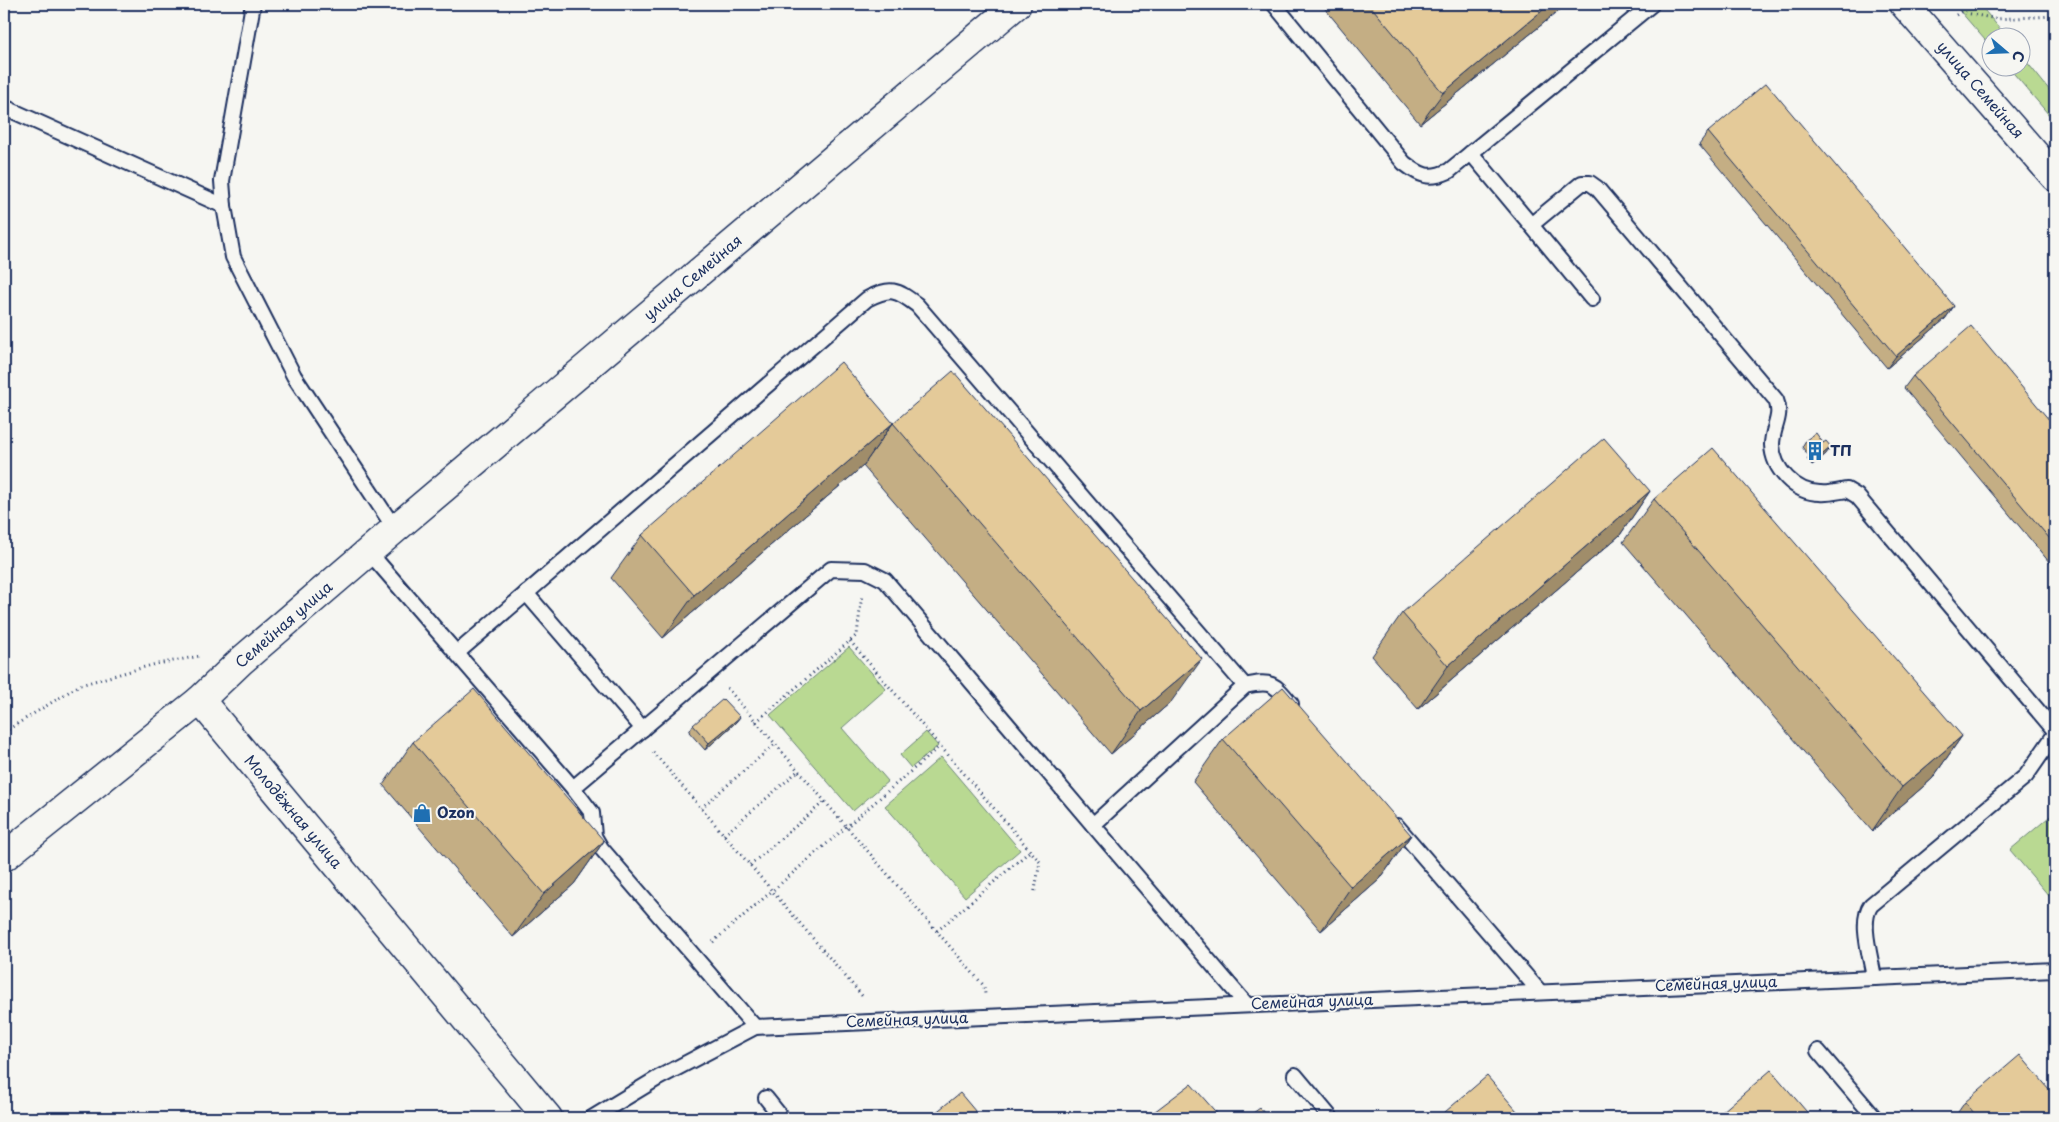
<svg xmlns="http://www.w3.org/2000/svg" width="2059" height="1122" font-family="'Playpen Sans',sans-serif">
  <rect width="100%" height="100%" fill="#f6f6f2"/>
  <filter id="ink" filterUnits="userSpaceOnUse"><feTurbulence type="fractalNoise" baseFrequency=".02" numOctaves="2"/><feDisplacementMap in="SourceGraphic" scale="10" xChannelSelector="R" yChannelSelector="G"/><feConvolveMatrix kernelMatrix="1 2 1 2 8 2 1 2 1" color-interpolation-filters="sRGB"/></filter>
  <g filter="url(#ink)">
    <!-- green -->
    <g fill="#b9d992" stroke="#6a8478">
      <polygon points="1954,4 1979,4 2007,37 1992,38 1991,47"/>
      <polygon points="2022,56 2055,97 2055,122 2009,68 2022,68"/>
      <polygon points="849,647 886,689 842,728 888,781 853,811 770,715"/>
      <polygon points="926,732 938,746 911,768 900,755"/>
      <polygon points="941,757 1020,850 965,897 885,806"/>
      <polygon points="2055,812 2055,903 2010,850"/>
    </g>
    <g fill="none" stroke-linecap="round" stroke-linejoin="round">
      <!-- service casing -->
      <g stroke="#1b2f5e" stroke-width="18">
        <g id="service">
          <polyline points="253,4 222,181 224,206 233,257 294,376 395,529"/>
          <path d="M1274 4 1404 163C1421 176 1429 180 1449 171L1652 4"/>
          <polyline points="4,107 224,206"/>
          <path d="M1471 153 1531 225 1582 183H1590L1597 188 1776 400C1783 417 1772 427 1772 445 1773 469 1795 493 1820 493 1829 494 1839 491 1847 490L1857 496 2055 731"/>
          <polyline points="1531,225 1592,299"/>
          <path d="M369 552 573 788 831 569 865 570 885 580 1093 825 1245 686C1271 680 1274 683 1291 704"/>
          <polyline points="526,593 643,729"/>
          <path d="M457 653 867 299C891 287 896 289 917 305L1245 686"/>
          <polyline points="573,788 592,813 594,836 601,848 755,1027"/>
          <polyline points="1093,825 1246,1004"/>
          <polyline points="1397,826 1540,992"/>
          <path d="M1874 978C1871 957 1859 922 1871 905L2026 776 2055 734"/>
          <polyline points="1818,1051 1875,1118"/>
          <polyline points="1295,1075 1331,1118"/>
          <polyline points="766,1098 782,1118"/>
          <polyline points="592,1118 658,1078 755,1027 2055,970"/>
        </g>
      </g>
      <!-- minor casing -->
      <g stroke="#1b2f5e" stroke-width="31">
        <g id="minor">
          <polyline points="1904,4 2055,177"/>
          <polyline points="200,700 241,661 395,529 1017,4"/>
          <polyline points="4,857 200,700 548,1118"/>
        </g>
      </g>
      <!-- path -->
      <g stroke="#1b2f5e" stroke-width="3" stroke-dasharray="1 4" stroke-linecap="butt">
        <polyline points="1956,15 1961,12 1997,19 2055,16"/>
        <polyline points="850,641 1040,862 1034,895"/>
        <polyline points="727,688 984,986 985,994"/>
        <polyline points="756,722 857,635 862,594"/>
        <polyline points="4,732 80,685 152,665 200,656"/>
        <polyline points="653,752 864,998"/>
        <polyline points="701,808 775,744"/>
        <polyline points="724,835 798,771"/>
        <polyline points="750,865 825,801"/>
        <polyline points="937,931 1030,851"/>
        <polyline points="713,942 940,746"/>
      </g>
      <!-- service -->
      <use href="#service" stroke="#f6f6f2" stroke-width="14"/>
      <!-- minor -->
      <use href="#minor" stroke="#f6f6f2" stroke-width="28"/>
    </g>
    <!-- wall -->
    <g fill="#c4ae84" stroke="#1b2f5e">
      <polygon points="1321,4 1567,4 1420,124"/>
      <polygon points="1708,132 1954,306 1945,319 1887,368 1699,144"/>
      <polygon points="1913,376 2055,427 2055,569 1904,388"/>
      <polygon points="893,423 863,466 663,638 611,578 642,535"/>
      <polygon points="893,423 1171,702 1111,754 863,466"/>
      <polygon points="1806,440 1826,454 1812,465 1807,459 1809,456 1802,447"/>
      <polygon points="1650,491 1620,535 1418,709 1372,656 1402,613"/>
      <polygon points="1654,499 1962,736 1932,779 1872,831 1623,542"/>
      <polygon points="740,717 735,723 705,750 689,732 693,725"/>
      <polygon points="1223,739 1411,835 1380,879 1321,931 1193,782"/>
      <polygon points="413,742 604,841 574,884 513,937 383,785"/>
      <polygon points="1965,1102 2055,1118 1959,1118 1956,1115"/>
    </g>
    <!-- shaded-wall -->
    <g fill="#a08d6b" stroke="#1b2f5e">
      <polygon points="1550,4 1567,4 1420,124 1443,93"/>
      <polygon points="1954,306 1945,319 1887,368 1896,356"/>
      <polygon points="893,423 863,466 663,638 694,595"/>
      <polygon points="1831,447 1826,454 1812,465 1817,459"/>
      <polygon points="1650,491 1620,535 1418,709 1448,666"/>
      <polygon points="1202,659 1171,702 1111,754 1141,711"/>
      <polygon points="740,717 735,723 705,750 709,743"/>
      <polygon points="1962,736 1932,779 1872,831 1902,787"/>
      <polygon points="1411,835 1380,879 1321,931 1351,887"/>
      <polygon points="604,841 574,884 513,937 544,894"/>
    </g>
    <!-- building -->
    <g fill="#e4ca99" stroke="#1b2f5e">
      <polygon points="1369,4 1550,4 1443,93"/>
      <polygon points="1766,83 1954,306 1896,356 1708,132"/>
      <polygon points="1971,326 2055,427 2055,545 1913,376"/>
      <polygon points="841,362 893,423 694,595 642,535"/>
      <polygon points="953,371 1202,659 1141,711 893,423"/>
      <polygon points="1816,433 1823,443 1826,441 1831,447 1817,459 1811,452 1814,450 1806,440"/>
      <polygon points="1604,438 1650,491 1448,666 1402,613"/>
      <polygon points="1713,448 1962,736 1902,787 1654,499"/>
      <polygon points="1283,687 1411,835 1351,887 1223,739"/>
      <polygon points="474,689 604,841 544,894 413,742"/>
      <polygon points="723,699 740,717 709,743 693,725"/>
      <polygon points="2020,1055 2055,1096 2055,1118 1978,1118 1965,1102"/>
      <polygon points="1771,1070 1812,1118 1715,1118"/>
      <polygon points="1487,1076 1523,1118 1438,1118"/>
      <polygon points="1191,1084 1221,1118 1146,1118"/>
      <polygon points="960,1093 981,1118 929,1118"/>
      <polygon points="1260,1108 1268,1118 1246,1118"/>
    </g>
  </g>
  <!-- icons -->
  <defs>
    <g id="building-bare" transform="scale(1.5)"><path d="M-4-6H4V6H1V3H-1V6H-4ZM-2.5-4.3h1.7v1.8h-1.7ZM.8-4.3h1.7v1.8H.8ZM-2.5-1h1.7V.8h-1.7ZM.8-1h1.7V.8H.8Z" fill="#1f6fb2" stroke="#f6f6f2" stroke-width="2.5" paint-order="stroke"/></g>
    <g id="shop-bare" transform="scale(1.5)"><path d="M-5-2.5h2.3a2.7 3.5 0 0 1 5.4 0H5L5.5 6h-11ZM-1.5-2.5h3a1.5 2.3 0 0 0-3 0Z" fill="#1f6fb2" stroke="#f6f6f2" stroke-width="2.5" paint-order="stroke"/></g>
  </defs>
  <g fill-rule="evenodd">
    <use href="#building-bare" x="1815" y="451"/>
    <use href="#shop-bare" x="422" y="813"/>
  </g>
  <g text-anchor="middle" stroke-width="4" stroke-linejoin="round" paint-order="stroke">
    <!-- street labels -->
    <g font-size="15" fill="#1b2f5e" stroke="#f6f6f2">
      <text transform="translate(1980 90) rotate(49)" y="5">улица Семейная</text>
      <text transform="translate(693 278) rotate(-40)" y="5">улица Семейная</text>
      <text transform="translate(284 625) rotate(-41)" y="5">Семейная улица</text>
      <text transform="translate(293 812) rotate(50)" y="5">Молодёжная улица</text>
      <text transform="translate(1716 984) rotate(-2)" y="5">Семейная улица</text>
      <text transform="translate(1312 1002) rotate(-2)" y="5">Семейная улица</text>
      <text transform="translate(907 1020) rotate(-2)" y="5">Семейная улица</text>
    </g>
    <!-- poi labels -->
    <g font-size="15" font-weight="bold" fill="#1b2f5e" stroke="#f6f6f2" text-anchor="start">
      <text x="1830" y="456">ТП</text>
      <text x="437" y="818">Ozon</text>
    </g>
  </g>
  <!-- margin -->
  <rect width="2059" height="1122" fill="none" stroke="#f6f6f2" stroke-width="20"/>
  <rect x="10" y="10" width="2039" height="1102" fill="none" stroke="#1b2f5e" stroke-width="2" filter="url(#ink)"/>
  <!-- north arrow -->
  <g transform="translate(2006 52) rotate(109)"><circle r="24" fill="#f6f6f2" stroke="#9ea6b7"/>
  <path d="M0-4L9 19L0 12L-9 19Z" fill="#1f6fb2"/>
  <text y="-8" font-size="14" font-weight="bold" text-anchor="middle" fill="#1b2f5e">С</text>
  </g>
</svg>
